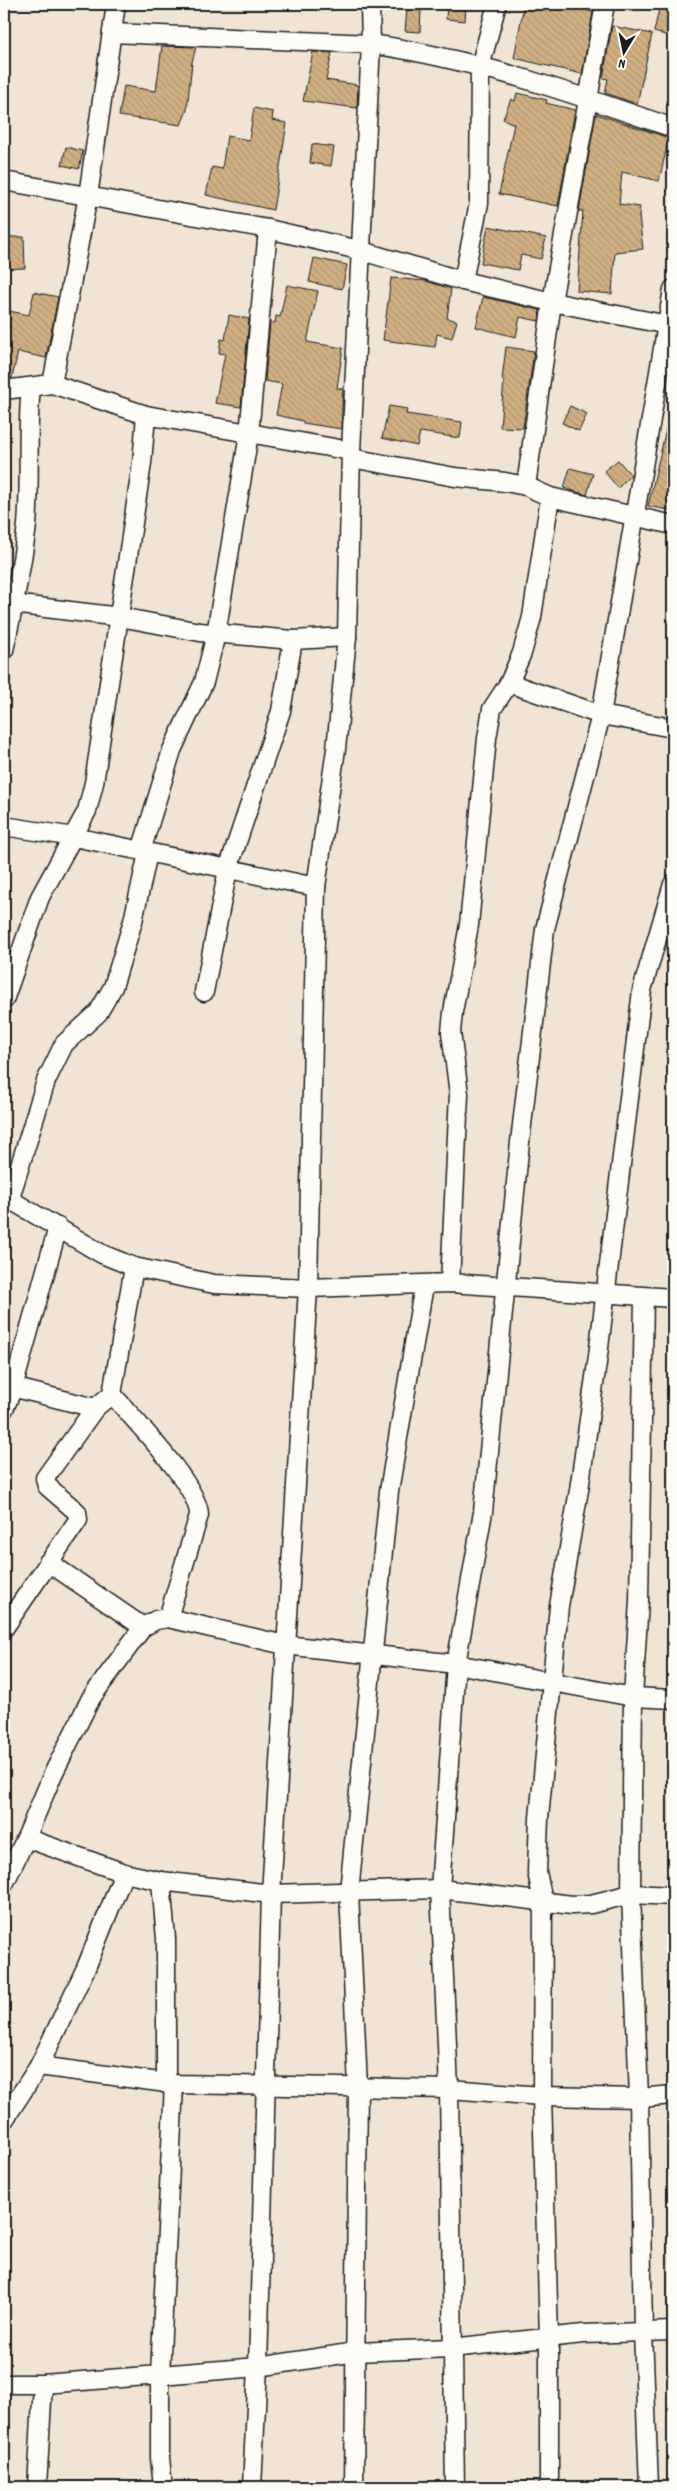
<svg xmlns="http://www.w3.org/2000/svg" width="677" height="2491" font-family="Dekko,sans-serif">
  <defs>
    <pattern id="building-back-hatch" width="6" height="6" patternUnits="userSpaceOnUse" patternTransform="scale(1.25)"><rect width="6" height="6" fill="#d0b083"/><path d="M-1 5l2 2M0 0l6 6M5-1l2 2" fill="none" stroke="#b29771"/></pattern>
  </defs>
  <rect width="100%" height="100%" fill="#f0e5d4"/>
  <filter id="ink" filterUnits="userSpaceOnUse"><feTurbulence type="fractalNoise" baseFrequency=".02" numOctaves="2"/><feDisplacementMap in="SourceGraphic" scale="10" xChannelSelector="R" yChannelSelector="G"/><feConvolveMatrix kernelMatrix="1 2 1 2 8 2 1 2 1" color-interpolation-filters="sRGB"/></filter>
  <g filter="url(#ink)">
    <!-- building -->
    <g fill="url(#building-back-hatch)" stroke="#1c1c1c">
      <polygon points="447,4 466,4 465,21 446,19"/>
      <polygon points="524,4 585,4 584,10 593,12 582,74 514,58"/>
      <polygon points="660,4 673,4 673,37 654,32"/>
      <polygon points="407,9 421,10 420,32 405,31"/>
      <polygon points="612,26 652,34 637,104 605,93 608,79 603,78"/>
      <polygon points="162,46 196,47 192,62 187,110 181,125 119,116 124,86 156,91"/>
      <polygon points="313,52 332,53 326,80 358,85 357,108 303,101"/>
      <polygon points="517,93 547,100 546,103 575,110 558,206 499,194 514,124 503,119 511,99 515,101"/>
      <polygon points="254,108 273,112 272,120 287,123 273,210 206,195 212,167 222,169 227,136 249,140"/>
      <polygon points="596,114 669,138 659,181 622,172 619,204 640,207 639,216 643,249 615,252 612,294 577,291 583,211 579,211"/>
      <polygon points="312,144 334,147 331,166 310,163"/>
      <polygon points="66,147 83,151 79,169 62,165"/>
      <polygon points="488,226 546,238 541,259 521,255 518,270 481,263"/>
      <polygon points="4,237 24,237 25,268 4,269"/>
      <polygon points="314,258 347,265 342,289 309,282"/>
      <polygon points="391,278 426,281 451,289 447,318 457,321 452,338 437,334 435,347 383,340"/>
      <polygon points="287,285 318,291 307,342 343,348 337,388 343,389 341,429 303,423 303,421 276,415 282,384 265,381 270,322 275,323 276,316 280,317"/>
      <polygon points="34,292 58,297 46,358 18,352 12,378 4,379 4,310 29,315"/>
      <polygon points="483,297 540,310 539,321 520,317 516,337 476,327"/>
      <polygon points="229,315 249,319 241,407 215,403 225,354 219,353 221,339 225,340"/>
      <polygon points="506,347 534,351 523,428 500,427 504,380 502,380"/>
      <polygon points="389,406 407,409 406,414 462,422 460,438 420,432 417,446 382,438"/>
      <polygon points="570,406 587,414 579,431 562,423"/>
      <polygon points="667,425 673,426 673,511 648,506"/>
      <polygon points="618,460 631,475 618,488 604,471"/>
      <polygon points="570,468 593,474 587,495 564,488"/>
    </g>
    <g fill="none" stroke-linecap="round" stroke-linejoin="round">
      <!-- minor casing -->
      <g stroke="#1c1c1c" stroke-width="21">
        <g id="minor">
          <path d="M112 33 371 44C475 59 575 94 673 128"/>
          <polyline points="4,181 268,229 359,250 463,281 552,302 673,326"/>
          <polyline points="463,281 479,203 480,67 497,4"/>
          <polyline points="52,384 88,196 116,4"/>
          <polyline points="4,390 52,384 146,415 351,451"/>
          <polyline points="351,458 455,477 505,482 526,486 550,497 673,525"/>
          <polyline points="526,486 552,302 605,4"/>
          <polyline points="4,603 120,617 200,632 293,640 347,637"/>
          <path d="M4 650C13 609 22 567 27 525 31 479 26 433 31 387"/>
          <polyline points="509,683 601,715 673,728"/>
          <polyline points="4,826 74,837 316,887"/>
          <polyline points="141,851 172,750 204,682 216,634 249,434 268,229"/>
          <polyline points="204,992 228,869 281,711 293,640"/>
          <polyline points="4,1000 40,897 87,811 94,783 142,463 146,415"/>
          <polyline points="4,1196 102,1254 134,1267 214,1284 308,1288 450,1283 673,1298"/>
          <polyline points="10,1198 46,1081 64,1044 98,1013 113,987 133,921 148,853"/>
          <polyline points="450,1283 459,1094 451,1032 453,1012 469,925 487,738 492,709 509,683 522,653 532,617 550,497"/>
          <polyline points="644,1297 639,1601 633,1697 631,1894 639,2098 643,2332 649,2487"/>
          <polyline points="4,1385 95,1408"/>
          <path d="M112 1394C133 1419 199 1486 199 1515L168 1618"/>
          <polyline points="4,1409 13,1388 58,1227"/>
          <polyline points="48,1562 143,1627"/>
          <polyline points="4,1628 78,1520 77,1512 47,1486 45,1478 95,1408 112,1394 134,1267"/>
          <polyline points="26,1838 124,1873 161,1881 271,1894 440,1889 572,1905 591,1904 631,1894 673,1896"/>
          <polyline points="161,1881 166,1939 166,2084"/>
          <polyline points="4,1884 26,1838 53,1774 91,1698 143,1627 156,1620 168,1618 285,1645 456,1664 633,1697 673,1699"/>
          <polyline points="39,2066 174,2084 449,2089 542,2096 639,2098 673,2095"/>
          <polyline points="4,2120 39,2066 86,1968 124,1873"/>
          <polyline points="4,2384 43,2384 160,2375 258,2367 356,2352 451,2348 583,2334 673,2331"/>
          <polyline points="37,2487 43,2384"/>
          <polyline points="163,2487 160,2458 160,2375 174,2084"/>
          <polyline points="252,2487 258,2367 271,1894 308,1288 316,887 336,749 347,637 351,451 371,44 370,4"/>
          <polyline points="354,2487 358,2087 349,1892 389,1491 424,1285"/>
          <polyline points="455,2487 449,2089 440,1889 456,1664 483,1512 520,1142 545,929 601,715 673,289"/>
          <polyline points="549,2487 549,2338 542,2096 543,1901 537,1872 539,1818 559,1606 579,1490 598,1356 642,990 673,884"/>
        </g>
      </g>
      <!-- minor -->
      <use href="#minor" stroke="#fdfcf7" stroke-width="18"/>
    </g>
  </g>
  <!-- margin -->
  <rect width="677" height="2491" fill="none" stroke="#fdfcf7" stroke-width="20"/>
  <rect x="10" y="10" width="657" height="2471" fill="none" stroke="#1c1c1c" stroke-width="2" filter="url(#ink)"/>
  <!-- north arrow -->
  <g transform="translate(624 52) rotate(190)" stroke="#fdfcf7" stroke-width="4" paint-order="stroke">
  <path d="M0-4L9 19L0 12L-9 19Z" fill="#1c1c1c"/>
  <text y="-8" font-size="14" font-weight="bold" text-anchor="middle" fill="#1c1c1c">N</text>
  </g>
</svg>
